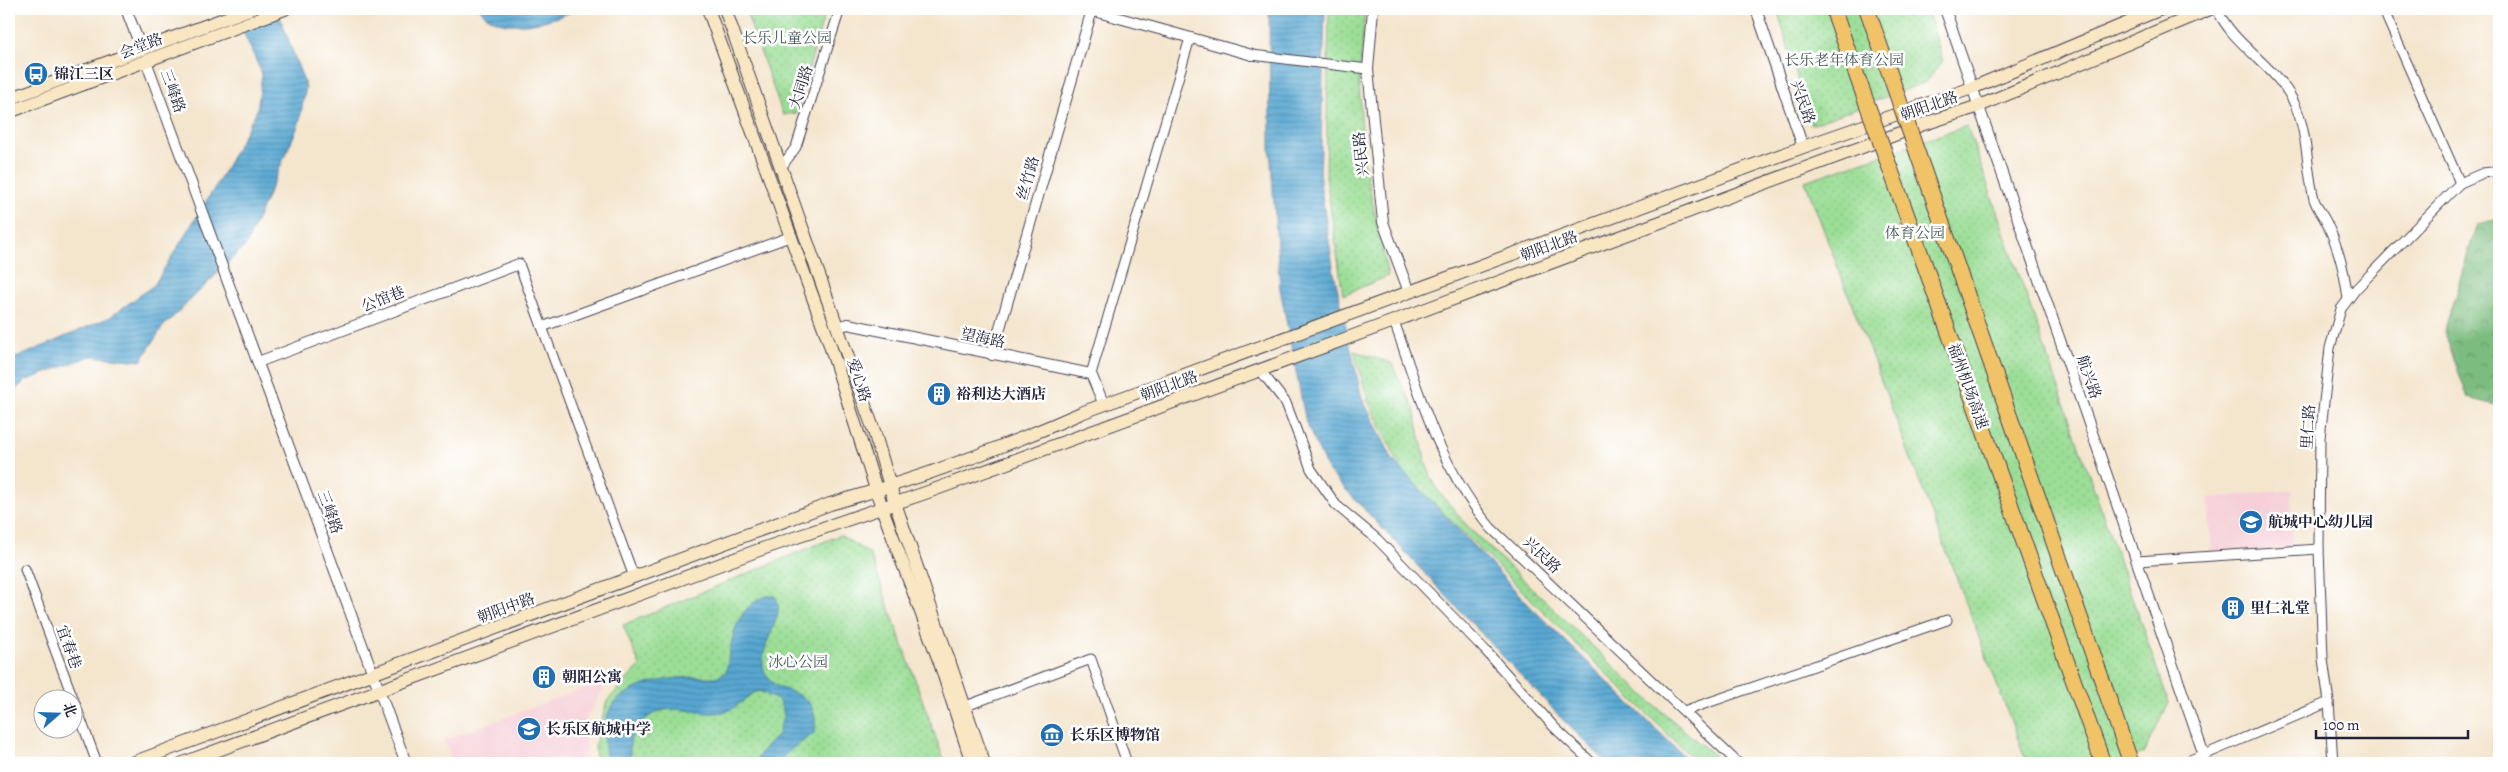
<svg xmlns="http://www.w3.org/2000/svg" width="2508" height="772" font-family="Alegreya,'Noto Serif SC',serif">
  <defs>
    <pattern id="grass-dots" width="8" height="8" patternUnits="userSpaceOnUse" patternTransform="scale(1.25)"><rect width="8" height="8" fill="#9bde96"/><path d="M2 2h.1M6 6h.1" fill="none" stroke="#85be82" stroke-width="1.8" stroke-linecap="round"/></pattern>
    <pattern id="forest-crowns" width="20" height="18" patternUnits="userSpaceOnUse" patternTransform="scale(1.25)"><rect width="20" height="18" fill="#7cbd7f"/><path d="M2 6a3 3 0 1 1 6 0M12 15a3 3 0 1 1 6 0" fill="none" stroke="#659969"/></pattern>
    <pattern id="water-rules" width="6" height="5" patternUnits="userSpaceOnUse" patternTransform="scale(1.25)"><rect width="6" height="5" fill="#58a7d2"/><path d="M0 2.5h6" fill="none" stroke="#4888ac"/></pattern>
  </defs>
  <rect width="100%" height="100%" fill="#fff"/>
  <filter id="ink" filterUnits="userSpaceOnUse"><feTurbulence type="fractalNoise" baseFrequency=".02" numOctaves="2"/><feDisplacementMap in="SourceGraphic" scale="10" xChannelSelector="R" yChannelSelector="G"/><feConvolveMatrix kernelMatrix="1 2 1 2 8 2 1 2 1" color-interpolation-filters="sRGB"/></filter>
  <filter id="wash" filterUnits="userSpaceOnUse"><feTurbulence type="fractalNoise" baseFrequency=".0096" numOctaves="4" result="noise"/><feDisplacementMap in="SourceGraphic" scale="20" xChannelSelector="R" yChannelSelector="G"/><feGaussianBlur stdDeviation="1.12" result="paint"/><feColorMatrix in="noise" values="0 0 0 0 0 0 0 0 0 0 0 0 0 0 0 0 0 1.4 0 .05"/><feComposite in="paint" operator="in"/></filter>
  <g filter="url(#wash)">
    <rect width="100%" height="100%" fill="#f4e5cd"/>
    <!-- built -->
    <g fill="#f6cfd8">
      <polygon points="2292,490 2293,547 2212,554 2208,498"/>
      <polygon points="609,679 586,719 585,763 453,763 444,740"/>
    </g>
    <!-- grass -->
    <g fill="url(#grass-dots)" stroke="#5e8068">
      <polygon points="745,9 826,9 796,113 783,115"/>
      <polygon points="1329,9 1365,9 1359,83 1364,162 1388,276 1343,295 1326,177"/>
      <polygon points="1777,9 1927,9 1943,61 1926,82 1811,125"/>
      <polygon points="1967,126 2169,703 2144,753 2115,763 2027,763 1805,181"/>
      <polygon points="1354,351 1391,363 1414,408 1426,464 1436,488 1469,528 1653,704 1723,763 1697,763 1404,474 1368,401"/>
      <polygon points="840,535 870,554 945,763 596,763 595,745 607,701 640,666 623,625"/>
    </g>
    <!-- forest -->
    <polygon fill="url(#forest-crowns)" stroke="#4f705d" points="2499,219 2499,406 2468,398 2444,332 2477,224"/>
    <!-- water -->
    <g fill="url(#water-rules)" stroke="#3d6486">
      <polygon points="233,9 277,9 306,87 299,124 246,245 162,328 141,361 91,356 25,381 9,397 9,361 110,317 154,285 220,179 257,110 262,74"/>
      <path d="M480 9H577C554 21 498 37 480 9Z"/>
      <polygon points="1269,9 1325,9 1320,182 1334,273 1362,398 1393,460 1532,608 1691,763 1607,763 1564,721 1328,471 1306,423 1280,289 1270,148"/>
      <path d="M767 596H775C789 616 754 648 765 673 778 701 819 681 815 732 805 741 789 748 782 759L783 763H755L762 751 778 735 784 713 779 701 760 691C745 694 739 709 724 712 693 718 671 697 643 721 628 734 629 745 631 763H607C605 749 602 727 608 713 621 685 665 678 693 677 705 676 716 680 726 672 732 642 733 608 767 596Z"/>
    </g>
  </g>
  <g filter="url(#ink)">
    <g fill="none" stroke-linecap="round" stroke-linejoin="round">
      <!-- minor casing -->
      <g stroke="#423f51" stroke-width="11">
        <g id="minor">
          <path d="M2217 9C2232 43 2268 61 2288 92 2309 124 2305 163 2314 199 2317 209 2324 216 2328 226 2339 249 2345 274 2348 299"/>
          <polyline points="2383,9 2460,183"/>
          <polyline points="1252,55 1368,69"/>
          <polyline points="780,169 796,147 840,9"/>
          <polyline points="519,264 634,577"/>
          <path d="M1394 321C1420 396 1439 467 1491 528L1738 763"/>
          <polyline points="542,327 792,236"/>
          <polyline points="1260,370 1286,403 1311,469 1336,505 1377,539 1485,650 1554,727 1592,763"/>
          <polyline points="1091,374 1190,38"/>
          <polyline points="2137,561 2319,549"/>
          <polyline points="25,569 97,763"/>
          <polyline points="966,706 1091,659 1127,763"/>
          <polyline points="1684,711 1947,620"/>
          <polyline points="2204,755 2329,702"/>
          <polyline points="2333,763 2329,702 2323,659 2319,549 2320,438 2330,348 2341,309 2356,289 2460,183 2483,173 2499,171"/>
        </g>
      </g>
      <!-- tertiary casing -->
      <g stroke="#423f51" stroke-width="12">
        <g id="tertiary">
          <polyline points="126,9 141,48"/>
          <polyline points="1087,9 1252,55"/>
          <polyline points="1373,9 1368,69 1383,222 1409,292"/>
          <polyline points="1756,9 1803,147"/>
          <polyline points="1945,9 2204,755 2184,763"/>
          <polyline points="146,61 406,763"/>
          <polyline points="838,327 848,324 1091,374 1104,405"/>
          <polyline points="992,355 1092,10"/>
          <polyline points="258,362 519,264"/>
        </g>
      </g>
      <!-- secondary casing -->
      <g stroke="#423f51" stroke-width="14">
        <g id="secondary">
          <polyline points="708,9 828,339 882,508 940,663 972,763"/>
          <polyline points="725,9 874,431 895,503 984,763"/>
          <polyline points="9,99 250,9"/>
          <polyline points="9,112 285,9"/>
          <path d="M132 763 830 504C916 480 1000 449 1081 413L1803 147 1972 88 2161 9"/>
          <polyline points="183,763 759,550 928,492 1394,321 1924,124 1979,106 2210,9"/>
        </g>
      </g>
      <!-- minor -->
      <use href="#minor" stroke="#fff" stroke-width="9"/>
      <!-- tertiary -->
      <use href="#tertiary" stroke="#fff" stroke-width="10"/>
      <!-- secondary -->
      <use href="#secondary" stroke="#f9e7c3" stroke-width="12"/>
      <!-- motorway-bridge casing -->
      <g stroke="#423f51" stroke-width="17" stroke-linecap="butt">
        <g id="motorway-bridge">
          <polyline points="1833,9 2103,763"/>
          <polyline points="1867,9 2131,763"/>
        </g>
      </g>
      <!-- motorway-bridge -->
      <use href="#motorway-bridge" stroke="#f1c369" stroke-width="15"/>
    </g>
  </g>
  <!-- icons -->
  <defs>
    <g id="bus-disc" transform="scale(1.25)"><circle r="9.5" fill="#1f6fb2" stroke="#fff"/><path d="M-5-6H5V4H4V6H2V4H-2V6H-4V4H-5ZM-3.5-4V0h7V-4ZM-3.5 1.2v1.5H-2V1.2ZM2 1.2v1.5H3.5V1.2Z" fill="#fff"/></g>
    <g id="building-disc" transform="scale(1.25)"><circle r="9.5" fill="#1f6fb2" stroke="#fff"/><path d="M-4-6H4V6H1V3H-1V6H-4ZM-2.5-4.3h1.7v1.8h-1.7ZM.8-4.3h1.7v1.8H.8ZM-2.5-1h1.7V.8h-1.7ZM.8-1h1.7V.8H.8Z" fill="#fff"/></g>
    <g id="school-disc" transform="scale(1.25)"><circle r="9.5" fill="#1f6fb2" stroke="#fff"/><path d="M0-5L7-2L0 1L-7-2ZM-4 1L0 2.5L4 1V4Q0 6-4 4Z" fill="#fff"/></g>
    <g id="museum-disc" transform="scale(1.25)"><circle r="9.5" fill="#1f6fb2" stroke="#fff"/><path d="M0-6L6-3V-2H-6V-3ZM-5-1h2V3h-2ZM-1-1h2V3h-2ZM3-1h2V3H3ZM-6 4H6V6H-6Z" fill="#fff"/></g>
  </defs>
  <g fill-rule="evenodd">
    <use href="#bus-disc" x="36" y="74"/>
    <use href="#building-disc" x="939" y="394"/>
    <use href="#school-disc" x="2251" y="522"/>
    <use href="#building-disc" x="2233" y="608"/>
    <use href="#building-disc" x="544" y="677"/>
    <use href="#school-disc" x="529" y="729"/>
    <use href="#museum-disc" x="1052" y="735"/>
  </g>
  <g text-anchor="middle" stroke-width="5" stroke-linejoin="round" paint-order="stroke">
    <!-- park labels -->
    <g font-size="15" fill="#465a56" stroke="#fff">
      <text x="787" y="43">长乐儿童公园</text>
      <text x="1844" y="65">长乐老年体育公园</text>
      <text x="1915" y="238">体育公园</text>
      <text x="798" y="667">冰心公园</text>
    </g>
    <!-- street labels -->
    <g font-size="15" fill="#22223b" stroke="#fff">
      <text transform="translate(141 46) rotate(-21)" y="5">会堂路</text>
      <text transform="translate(801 87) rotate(-72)" y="5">大同路</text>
      <text transform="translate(173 91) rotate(70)" y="5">三峰路</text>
      <text transform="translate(1803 102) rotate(71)" y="5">兴民路</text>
      <text transform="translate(1929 106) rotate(-19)" y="5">朝阳北路</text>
      <text transform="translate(1361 154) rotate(-96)" y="5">兴民路</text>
      <text transform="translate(1028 178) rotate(-74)" y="5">丝竹路</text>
      <text transform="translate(1549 246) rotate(-20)" y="5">朝阳北路</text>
      <text transform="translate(383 299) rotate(-21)" y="5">公馆巷</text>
      <text transform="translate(983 338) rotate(12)" y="5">望海路</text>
      <text transform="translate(2089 377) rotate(71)" y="5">航兴路</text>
      <text transform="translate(859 380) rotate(72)" y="5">爱心路</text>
      <text transform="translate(1169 386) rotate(-20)" y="5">朝阳北路</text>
      <text transform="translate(1968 386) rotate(70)" y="5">福州机场高速</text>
      <text transform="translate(2308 427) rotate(-86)" y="5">里仁路</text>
      <text transform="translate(330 512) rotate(70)" y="5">三峰路</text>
      <text transform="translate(1542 555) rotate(44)" y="5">兴民路</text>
      <text transform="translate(506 608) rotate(-20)" y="5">朝阳中路</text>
      <text transform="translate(69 647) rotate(70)" y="5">宜春巷</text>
    </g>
    <!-- poi labels -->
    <g font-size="15" font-weight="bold" fill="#22223b" stroke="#fff" text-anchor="start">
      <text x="54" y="79">锦江三区</text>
      <text x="956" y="399">裕利达大酒店</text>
      <text x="2268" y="527">航城中心幼儿园</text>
      <text x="2250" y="613">里仁礼堂</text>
      <text x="562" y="682">朝阳公寓</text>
      <text x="546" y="734">长乐区航城中学</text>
      <text x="1070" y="740">长乐区博物馆</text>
    </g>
  </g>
  <!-- margin -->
  <rect width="2508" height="772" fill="none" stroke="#fff" stroke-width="30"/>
  <!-- north arrow -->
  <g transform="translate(58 714) rotate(70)"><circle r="24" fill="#ffffff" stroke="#a7a7b1"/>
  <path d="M0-4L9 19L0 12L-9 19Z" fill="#1f6fb2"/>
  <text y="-8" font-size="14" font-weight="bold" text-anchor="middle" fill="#22223b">北</text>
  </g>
  <!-- scale -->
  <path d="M2316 730v8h152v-8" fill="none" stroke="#22223b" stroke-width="2.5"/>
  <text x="2323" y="730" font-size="15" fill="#22223b" stroke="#ffffff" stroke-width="4" paint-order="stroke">100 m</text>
</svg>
